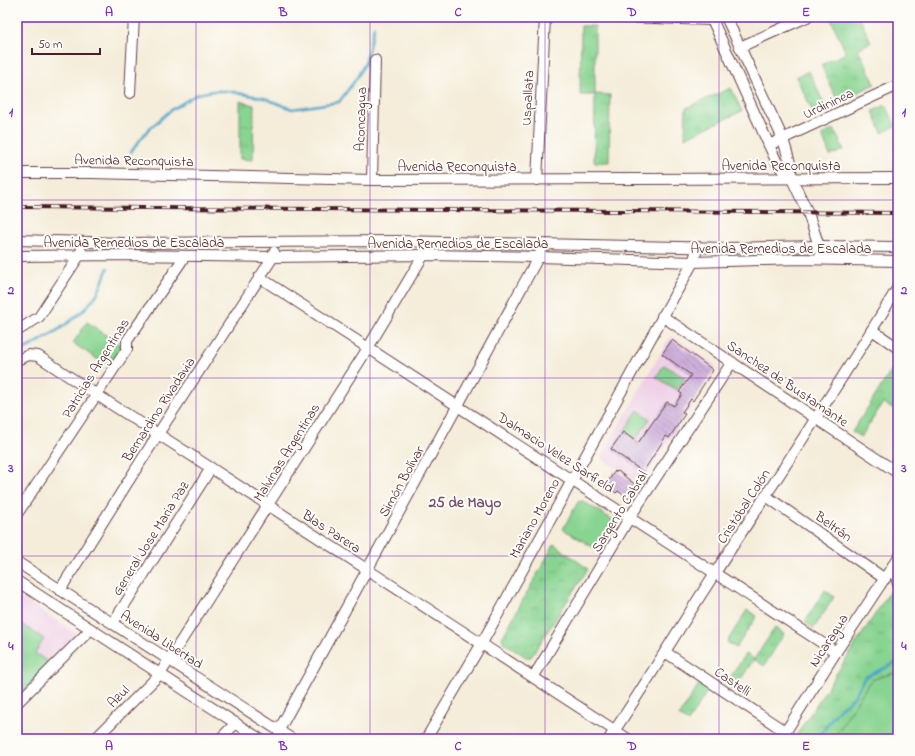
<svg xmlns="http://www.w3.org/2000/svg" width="915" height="756" font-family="'Indie Flower',sans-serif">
  <defs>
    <pattern id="grass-tufts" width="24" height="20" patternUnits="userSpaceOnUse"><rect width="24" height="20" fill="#88d491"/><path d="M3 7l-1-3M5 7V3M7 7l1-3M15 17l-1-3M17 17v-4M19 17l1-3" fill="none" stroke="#77b67d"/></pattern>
    <pattern id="park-crowns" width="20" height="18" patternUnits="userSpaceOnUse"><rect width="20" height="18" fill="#88d491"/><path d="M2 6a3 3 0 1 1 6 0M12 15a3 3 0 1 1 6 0" fill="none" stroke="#77b67d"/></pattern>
    <pattern id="building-back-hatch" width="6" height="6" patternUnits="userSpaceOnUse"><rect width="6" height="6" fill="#caaad9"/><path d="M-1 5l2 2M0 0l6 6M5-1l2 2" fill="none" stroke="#a68ab0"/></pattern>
  </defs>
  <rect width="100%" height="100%" fill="#fdfcf7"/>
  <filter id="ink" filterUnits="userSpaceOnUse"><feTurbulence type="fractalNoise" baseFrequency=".025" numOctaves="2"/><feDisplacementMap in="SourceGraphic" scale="8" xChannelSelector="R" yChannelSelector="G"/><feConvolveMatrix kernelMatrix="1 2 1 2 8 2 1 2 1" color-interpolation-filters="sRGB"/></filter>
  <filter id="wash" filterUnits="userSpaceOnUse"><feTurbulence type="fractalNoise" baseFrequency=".012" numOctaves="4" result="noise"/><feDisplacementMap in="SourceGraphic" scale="16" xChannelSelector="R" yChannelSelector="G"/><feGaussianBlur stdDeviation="0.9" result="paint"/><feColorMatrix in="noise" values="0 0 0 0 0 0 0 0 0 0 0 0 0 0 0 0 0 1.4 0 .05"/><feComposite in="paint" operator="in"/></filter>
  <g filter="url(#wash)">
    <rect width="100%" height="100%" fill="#f5edda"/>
    <!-- built -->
    <g fill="#efd0e7">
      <polygon points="674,337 715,365 715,370 641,484 601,458 669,338"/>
      <polygon points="17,595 79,635 51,664 35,653 44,639 17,621"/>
    </g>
    <!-- grass -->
    <g fill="url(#grass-tufts)" stroke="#697a5e">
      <polygon points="830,17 859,17 871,42 858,49 875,84 838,102 821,65 846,53"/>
      <polygon points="581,26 595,26 595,94 610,95 609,162 594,162 595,95 580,95"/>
      <polygon points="809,71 826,108 814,114 796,77"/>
      <polygon points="731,88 742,111 685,138 686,108"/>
      <polygon points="240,101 254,105 253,160 240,159"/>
      <polygon points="886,105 896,126 882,133 873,111"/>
      <polygon points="834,129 844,150 830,156 822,135"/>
      <polygon points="897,362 898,363 898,400 892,409 883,403 861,437 852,432"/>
      <polygon points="892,588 898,604 898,672 871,680 833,739 794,739"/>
      <polygon points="825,590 834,597 814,628 805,622"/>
      <polygon points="747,610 757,616 736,648 727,642"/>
      <polygon points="775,628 784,634 764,666 754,659 733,691 725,685 746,654 754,659"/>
      <polygon points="699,684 708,690 688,722 679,716"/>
    </g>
    <!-- park -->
    <polygon fill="url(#park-crowns)" stroke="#697a5e" points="554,544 588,569 531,657 526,657 504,643 502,638"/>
    <!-- pitch -->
    <g fill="#88d491" stroke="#697a5e">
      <polygon points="87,322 123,347 109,367 73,343"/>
      <polygon points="664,365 685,378 677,390 656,377"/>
      <polygon points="638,410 650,419 636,439 624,431"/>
      <polygon points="583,501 616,522 617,527 601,552 563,529 578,502"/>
      <polygon points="17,621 44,639 35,653 51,664 17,698"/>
      <polygon points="898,672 898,739 833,739 871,680"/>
    </g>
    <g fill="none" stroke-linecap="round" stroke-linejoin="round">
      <!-- stream -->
      <g stroke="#4ba5c9" stroke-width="2.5">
        <polyline points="131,152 147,131 171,110 197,94 213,91 228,91 264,98 292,109 339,102 356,79 365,63 374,27"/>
        <path d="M17 353C43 340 80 320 97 294 102 286 104 276 108 268"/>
        <polyline points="817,739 839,709 854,697 865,677 887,667 898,661"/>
      </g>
    </g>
    <g id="blocks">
      <!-- building -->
      <g fill="url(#building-back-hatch)">
        <polygon points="672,340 713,370 693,401 691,399 682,412 685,414 669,438 666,436 643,472 611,449 623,432 638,443 667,402 674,406 682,394 679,392 691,375 662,354"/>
        <polygon points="615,471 617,472 618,471 637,486 628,498 618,491 616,493 607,486 609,484 607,483"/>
      </g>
    </g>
  </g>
  <g filter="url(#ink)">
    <use href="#blocks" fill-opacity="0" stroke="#643e45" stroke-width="1"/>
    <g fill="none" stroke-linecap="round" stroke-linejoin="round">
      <!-- minor casing -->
      <g stroke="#643e45" stroke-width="12">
        <g id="minor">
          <polyline points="623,17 713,20 717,18"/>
          <polyline points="711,17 778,165 792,179"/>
          <polyline points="726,17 783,139 790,163 792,179 808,213 819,246 820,252"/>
          <polyline points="740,47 807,17"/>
          <polyline points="130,93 134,17"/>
          <polyline points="769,145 898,85"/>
          <polyline points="17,173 91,173 372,180 898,178"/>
          <polyline points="372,180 375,60"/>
          <polyline points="537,180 545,17"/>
          <polyline points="17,240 123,243 396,241 727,248 819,246 898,247"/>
          <polyline points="17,256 123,255 273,257 425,255 539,257 693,262 798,259 898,261"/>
          <path d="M259 277C451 402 644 526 836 652"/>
          <polyline points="662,316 898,473"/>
          <polyline points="872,330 898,348"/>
          <polyline points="17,331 39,317 79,256 81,251"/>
          <polyline points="17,360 29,355 38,356 97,395 211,468 628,739"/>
          <polyline points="766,496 885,579"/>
          <polyline points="17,514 127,349 127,341 185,256"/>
          <polyline points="17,562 292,739"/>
          <polyline points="893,565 898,584"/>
          <polyline points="17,581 260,739"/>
          <polyline points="60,590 158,434 273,257 274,252"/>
          <polyline points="113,623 211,468"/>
          <polyline points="665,652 786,732"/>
          <polyline points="534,676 630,517 732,362"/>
          <polyline points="17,703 91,629"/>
          <polyline points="279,730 458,405 541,252"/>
          <polyline points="95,739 160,674 368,348 426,251"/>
          <polyline points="220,739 236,723"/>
          <polyline points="426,739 482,643 693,262 698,247"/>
          <path d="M609 739C646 684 679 628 715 573 777 478 840 384 898 287"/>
          <polyline points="781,739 836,652 898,558"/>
        </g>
      </g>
      <!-- minor -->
      <use href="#minor" stroke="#fff" stroke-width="10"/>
      <!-- rail casing -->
      <g stroke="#4a1f2b" stroke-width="4">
        <polyline id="rail" points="17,207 898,213"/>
      </g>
      <!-- rail -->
      <use href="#rail" stroke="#fdfcf7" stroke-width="2.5" stroke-dasharray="8" stroke-linecap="butt"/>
    </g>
  </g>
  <!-- grid -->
  <path fill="none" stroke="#7b2cbf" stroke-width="1" stroke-opacity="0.55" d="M196 17V739M370 17V739M545 17V739M719 17V739M17 200H898M17 378H898M17 556H898"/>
  <g text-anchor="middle" stroke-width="4" stroke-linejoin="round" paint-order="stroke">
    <!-- street labels -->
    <g font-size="14" fill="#4a1f2b" stroke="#fdfcf7">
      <text transform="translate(527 98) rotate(-87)" y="5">Uspallata</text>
      <text transform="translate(828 103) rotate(-25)" y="5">Urdininea</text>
      <text transform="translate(360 119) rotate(-88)" y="5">Aconcagua</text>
      <text transform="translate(134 160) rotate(1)" y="5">Avenida Reconquista</text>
      <text x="781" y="170">Avenida Reconquista</text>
      <text x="457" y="171">Avenida Reconquista</text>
      <text x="134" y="247">Avenida Remedios de Escalada</text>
      <text x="458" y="248">Avenida Remedios de Escalada</text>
      <text x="781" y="253">Avenida Remedios de Escalada</text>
      <text transform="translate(95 368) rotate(-58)" y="5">Patricias Argentinas</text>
      <text transform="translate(788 383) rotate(34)" y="5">Sanchez de Bustamante</text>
      <text transform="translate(158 409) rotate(-57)" y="5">Bernardino Rivadavia</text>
      <text transform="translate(286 452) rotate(-58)" y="5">Malvinas Argentinas</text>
      <text transform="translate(556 452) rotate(33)" y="5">Dalmacio Velez Sarfield</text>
      <text transform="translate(401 481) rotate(-61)" y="5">Simón Bolívar</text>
      <text transform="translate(743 506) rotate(-57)" y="5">Cristóbal Colón</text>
      <text transform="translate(619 511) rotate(-58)" y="5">Sargento Cabral</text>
      <text transform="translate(534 518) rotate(-61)" y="5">Mariano Moreno</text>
      <text transform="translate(834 526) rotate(35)" y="5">Beltrán</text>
      <text transform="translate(332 531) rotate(33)" y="5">Blas Parera</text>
      <text transform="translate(150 538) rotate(-58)" y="5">General Jose Maria Paz</text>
      <text transform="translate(162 639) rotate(33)" y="5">Avenida Libertad</text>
      <text transform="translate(828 640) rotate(-57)" y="5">Nicaragua</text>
      <text transform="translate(733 681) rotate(34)" y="5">Castelli</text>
      <text transform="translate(118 696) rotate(-45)" y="5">Azul</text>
    </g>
    <!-- neighbourhood labels -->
    <g font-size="15" font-weight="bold" fill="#775068" stroke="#fdfcf7">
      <text x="465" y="507">25 de Mayo</text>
    </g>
  </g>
  <!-- margin -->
  <rect width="915" height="756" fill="none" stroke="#fdfcf7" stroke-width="44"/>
  <!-- scale -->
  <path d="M32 48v6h68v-6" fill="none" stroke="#4a1f2b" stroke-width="2"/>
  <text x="38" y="48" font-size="12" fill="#4a1f2b" stroke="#fdfcf7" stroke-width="3" paint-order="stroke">50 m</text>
  <rect x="22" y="22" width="871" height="712" fill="none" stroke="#7b2cbf" stroke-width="1.5"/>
  <g font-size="13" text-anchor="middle" font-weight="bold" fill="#7b2cbf">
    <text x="109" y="16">A</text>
    <text x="283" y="16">B</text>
    <text x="458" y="16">C</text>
    <text x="632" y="16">D</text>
    <text x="806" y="16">E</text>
    <text x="11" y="116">1</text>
    <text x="904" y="116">1</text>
    <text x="11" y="294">2</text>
    <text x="904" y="294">2</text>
    <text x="11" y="472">3</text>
    <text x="904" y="472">3</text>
    <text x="11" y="650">4</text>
    <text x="904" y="650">4</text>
    <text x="109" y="750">A</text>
    <text x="283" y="750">B</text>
    <text x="458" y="750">C</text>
    <text x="632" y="750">D</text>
    <text x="806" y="750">E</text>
  </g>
</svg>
